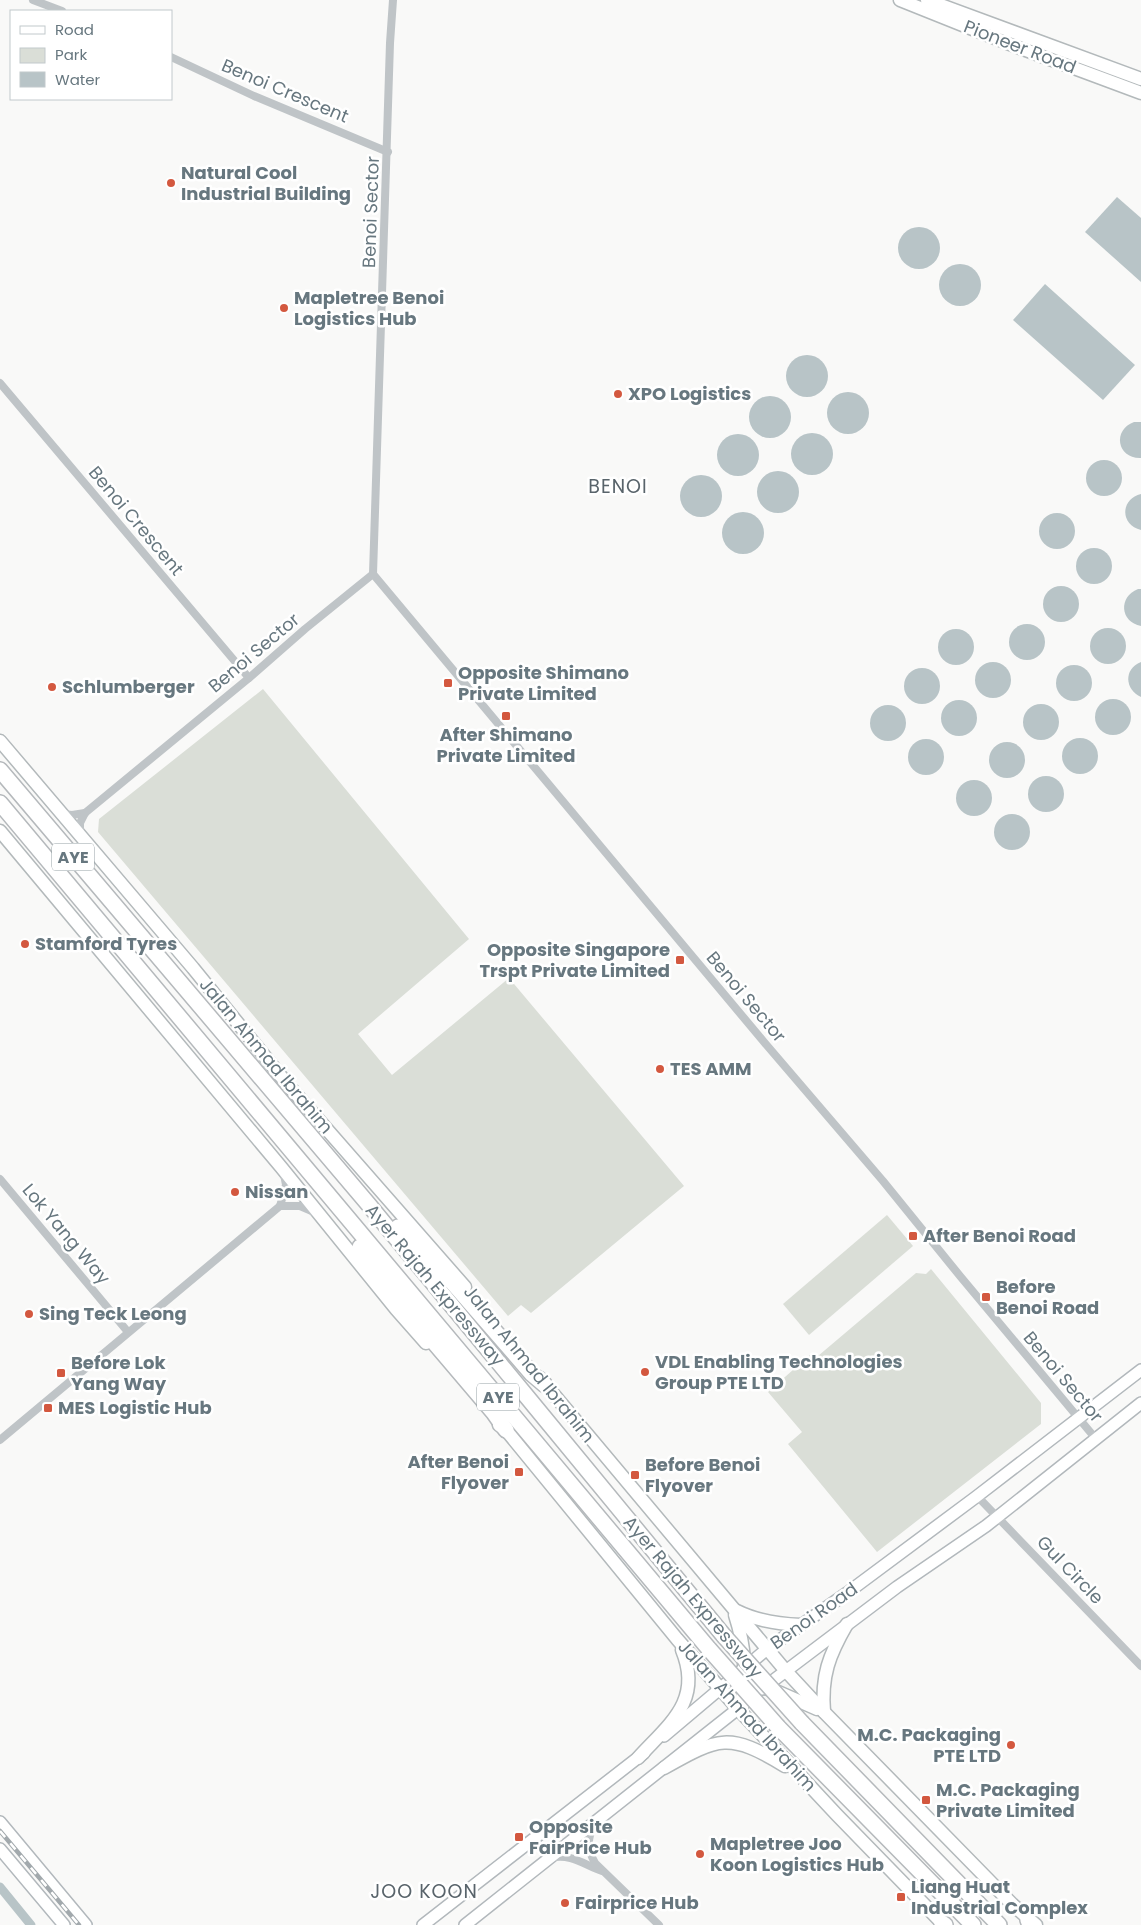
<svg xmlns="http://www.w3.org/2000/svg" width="1141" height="1925" font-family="Poppins,sans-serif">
  <rect width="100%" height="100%" fill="#f9f9f8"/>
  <!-- green -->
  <g fill="#daded7">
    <polygon points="263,689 469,939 358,1034 392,1075 509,978 684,1186 531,1313 521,1305 508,1316 98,832 99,819"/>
    <polygon points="887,1215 913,1246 809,1335 783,1304"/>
    <polygon points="931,1269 1041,1403 1041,1424 877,1552 788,1444 802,1432 768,1392 811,1354 818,1356 916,1273 926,1274"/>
  </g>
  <!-- water -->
  <g fill="#b8c4c7">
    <polygon points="1117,197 1141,218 1141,282 1085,232"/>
    <circle cx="919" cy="248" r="21"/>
    <circle cx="960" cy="285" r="21"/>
    <polygon points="1045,284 1135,365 1103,400 1013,320"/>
    <circle cx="807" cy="376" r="21"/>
    <circle cx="848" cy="413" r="21"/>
    <circle cx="770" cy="417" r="21"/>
    <path d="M1134 422H1141V458C1117 459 1112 430 1134 422Z"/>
    <circle cx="812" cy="454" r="21"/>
    <circle cx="738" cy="455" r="21"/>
    <circle cx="1104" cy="478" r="18"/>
    <circle cx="778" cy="492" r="21"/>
    <circle cx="701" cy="496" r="21"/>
    <path d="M1141 494V530C1120 525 1120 499 1141 494Z"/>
    <circle cx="743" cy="533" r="21"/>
    <circle cx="1057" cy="531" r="18"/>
    <circle cx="1094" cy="566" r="18"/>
    <circle cx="1061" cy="604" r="18"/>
    <path d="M1138 589H1141V626C1120 622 1118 597 1138 589Z"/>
    <circle cx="1027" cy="642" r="18"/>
    <circle cx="1108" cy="646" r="18"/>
    <circle cx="956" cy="647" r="18"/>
    <circle cx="993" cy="680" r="18"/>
    <path d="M1141 662V697C1125 690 1123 669 1141 662Z"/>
    <circle cx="1074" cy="683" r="18"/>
    <circle cx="922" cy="686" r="18"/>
    <circle cx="1113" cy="717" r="18"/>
    <circle cx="959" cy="718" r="18"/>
    <circle cx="1041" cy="722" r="18"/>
    <circle cx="888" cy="723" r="18"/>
    <circle cx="1080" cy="756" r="18"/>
    <circle cx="926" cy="757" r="18"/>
    <circle cx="1007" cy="760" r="18"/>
    <circle cx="1046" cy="794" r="18"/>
    <circle cx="974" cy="798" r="18"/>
    <circle cx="1012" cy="832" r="18"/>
  </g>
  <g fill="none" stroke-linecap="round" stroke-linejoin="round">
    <!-- canal -->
    <polyline stroke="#b8c4c7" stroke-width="9" points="0,1887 31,1925"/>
    <!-- secondary casing -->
    <g stroke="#b2b8bc" stroke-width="14">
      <g id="secondary">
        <polyline points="762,1689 897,1587 986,1526 1141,1403"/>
        <polyline points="664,1736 767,1649 847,1593 976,1497 1141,1370"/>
        <polyline points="0,1822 86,1925"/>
        <polyline points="0,1849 64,1925"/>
        <polyline points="423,1925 644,1753"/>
        <polyline points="465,1925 744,1704"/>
      </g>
    </g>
    <!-- primary casing -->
    <g stroke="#b3b9bb" stroke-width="15">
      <g id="primary">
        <polyline points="900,0 1015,46 1141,93"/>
        <polyline points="927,0 1141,79"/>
        <polyline points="0,741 193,968 288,1085 465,1287"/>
        <polyline points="0,831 281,1167 396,1309 426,1343"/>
        <polyline points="540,1378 785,1670 824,1712 1013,1905 1036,1925"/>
        <polyline points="499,1425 506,1430 677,1639 738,1709 837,1815 944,1925"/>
        <path d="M737 1611C757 1621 779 1624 801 1625"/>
        <path d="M735 1615C746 1649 746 1672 741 1707"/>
        <polyline points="737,1681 776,1691 817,1709"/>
        <path d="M824 1712C821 1676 829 1655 847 1624"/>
        <path d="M638 1758C669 1724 703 1701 682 1650"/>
        <path d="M664 1768C719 1737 729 1732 785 1766"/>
      </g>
    </g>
    <!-- motorway casing -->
    <g stroke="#b5b9bc" stroke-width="18">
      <g id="motorway">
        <polyline points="0,770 369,1205 724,1636"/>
        <polyline points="0,803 709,1649"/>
        <polyline points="398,1227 453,1283 532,1374 545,1385"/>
        <polyline points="360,1247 426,1333 494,1413 506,1430"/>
        <polyline points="802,1723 999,1925"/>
        <polyline points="778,1727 973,1925"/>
        <polyline points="1028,1920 1030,1925"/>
        <polyline points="942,1923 945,1925"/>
      </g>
    </g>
    <!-- minor -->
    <g stroke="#bfc4c7" stroke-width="8">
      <polyline points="33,0 62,11"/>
      <polyline points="393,0 390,43 373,574 764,1042 883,1181 960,1276 1096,1439"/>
      <polyline points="171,57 254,96 388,152"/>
      <polyline points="0,383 249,678"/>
      <polyline points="63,814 72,815 85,813"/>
      <polyline points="80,834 80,823 85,813 249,678 305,629 373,574"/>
      <polyline points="0,1179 128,1332"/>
      <polyline points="280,1206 300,1206 314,1212"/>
      <polyline points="0,1440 280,1206 286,1185 284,1174"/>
      <polyline points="977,1496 1141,1666"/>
      <path d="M594 1825C587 1839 587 1849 595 1863L659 1925"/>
      <path d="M551 1858C570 1853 585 1865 602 1871"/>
    </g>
    <!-- secondary -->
    <use href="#secondary" stroke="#fff" stroke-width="11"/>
    <!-- primary -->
    <use href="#primary" stroke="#fff" stroke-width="12"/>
    <!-- motorway -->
    <use href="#motorway" stroke="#fff" stroke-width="15"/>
    <!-- rail casing -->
    <g stroke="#a2a9ad" stroke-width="4.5">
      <polyline id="rail" points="0,1831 79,1925"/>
    </g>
    <!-- rail -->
    <use href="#rail" stroke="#fff" stroke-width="2.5" stroke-dasharray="8" stroke-linecap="butt"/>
    <!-- motorway-bridge casing -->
    <g stroke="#b5b9bc" stroke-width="18" stroke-linecap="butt">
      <g id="motorway-bridge">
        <polyline points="724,1636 802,1723"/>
        <polyline points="709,1649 778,1727"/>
      </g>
    </g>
    <!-- motorway-bridge -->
    <use href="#motorway-bridge" stroke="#fff" stroke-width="15"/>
  </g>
  <!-- markers -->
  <g fill="#d3583f" stroke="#fff" stroke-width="2">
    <circle cx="171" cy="183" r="5"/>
    <circle cx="284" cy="308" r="5"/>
    <circle cx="618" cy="394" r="5"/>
    <rect x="443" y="678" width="10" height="10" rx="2.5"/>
    <circle cx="52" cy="687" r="5"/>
    <rect x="501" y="711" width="10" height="10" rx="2.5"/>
    <circle cx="25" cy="944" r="5"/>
    <rect x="675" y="955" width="10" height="10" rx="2.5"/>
    <circle cx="660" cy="1069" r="5"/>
    <circle cx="235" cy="1192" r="5"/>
    <rect x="908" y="1231" width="10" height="10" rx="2.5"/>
    <rect x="981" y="1292" width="10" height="10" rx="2.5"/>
    <circle cx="29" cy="1314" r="5"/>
    <circle cx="645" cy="1372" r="5"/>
    <rect x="56" y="1368" width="10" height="10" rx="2.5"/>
    <rect x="43" y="1403" width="10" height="10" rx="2.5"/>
    <rect x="514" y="1467" width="10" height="10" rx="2.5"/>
    <rect x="630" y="1470" width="10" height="10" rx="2.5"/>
    <circle cx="1011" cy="1745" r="5"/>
    <rect x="921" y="1795" width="10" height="10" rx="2.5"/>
    <rect x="514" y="1832" width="10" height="10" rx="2.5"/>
    <circle cx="700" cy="1854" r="5"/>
    <rect x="896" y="1892" width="10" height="10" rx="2.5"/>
    <circle cx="565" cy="1903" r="5"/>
  </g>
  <g text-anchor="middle" stroke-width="5" stroke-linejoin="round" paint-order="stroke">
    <!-- shield labels -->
    <g fill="#fff" stroke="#95a0a5" stroke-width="1">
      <rect x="52" y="843.5" width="42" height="27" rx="4"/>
      <rect x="477" y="1383.5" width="42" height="27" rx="4"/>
    </g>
    <g font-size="16" font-weight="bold" fill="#67777f">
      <text x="73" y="863">AYE</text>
      <text x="498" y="1403">AYE</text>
    </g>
    <!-- street labels -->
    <g font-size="18" fill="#67777f" stroke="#fff">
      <text transform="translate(1020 47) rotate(21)" y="6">Pioneer Road</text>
      <text transform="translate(285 91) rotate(23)" y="6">Benoi Crescent</text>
      <text transform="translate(371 212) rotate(-88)" y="6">Benoi Sector</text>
      <text transform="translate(136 521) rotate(50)" y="6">Benoi Crescent</text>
      <text transform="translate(254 653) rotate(-40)" y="6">Benoi Sector</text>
      <text transform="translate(746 997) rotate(50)" y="6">Benoi Sector</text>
      <text transform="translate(266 1056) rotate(50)" y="6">Jalan Ahmad Ibrahim</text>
      <text transform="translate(66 1234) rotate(50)" y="6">Lok Yang Way</text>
      <text transform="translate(435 1285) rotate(50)" y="6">Ayer Rajah Expressway</text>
      <text transform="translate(529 1364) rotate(51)" y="6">Jalan Ahmad Ibrahim</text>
      <text transform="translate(1063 1377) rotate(50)" y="6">Benoi Sector</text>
      <text transform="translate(1070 1570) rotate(46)" y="6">Gul Circle</text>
      <text transform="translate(693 1597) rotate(50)" y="6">Ayer Rajah Expressway</text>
      <text transform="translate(814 1616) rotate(-35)" y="6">Benoi Road</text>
      <text transform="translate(747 1716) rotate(48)" y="6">Jalan Ahmad Ibrahim</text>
    </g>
    <!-- poi labels -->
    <g font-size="18" font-weight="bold" fill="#67777f" stroke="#fff" text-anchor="start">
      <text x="181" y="179">Natural Cool<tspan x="181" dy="21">Industrial Building</tspan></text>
      <text x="294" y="304">Mapletree Benoi<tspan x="294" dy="21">Logistics Hub</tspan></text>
      <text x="628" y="400">XPO Logistics</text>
      <text x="458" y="679">Opposite Shimano<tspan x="458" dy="21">Private Limited</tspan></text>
      <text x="62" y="693">Schlumberger</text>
      <text x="506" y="741" text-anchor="middle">After Shimano<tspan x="506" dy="21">Private Limited</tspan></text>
      <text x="35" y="950">Stamford Tyres</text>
      <text x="670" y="956" text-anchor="end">Opposite Singapore<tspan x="670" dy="21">Trspt Private Limited</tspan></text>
      <text x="670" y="1075">TES AMM</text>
      <text x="245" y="1198">Nissan</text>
      <text x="923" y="1242">After Benoi Road</text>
      <text x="996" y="1293">Before<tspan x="996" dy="21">Benoi Road</tspan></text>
      <text x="39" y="1320">Sing Teck Leong</text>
      <text x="655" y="1368">VDL Enabling Technologies<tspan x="655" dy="21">Group PTE LTD</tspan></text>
      <text x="71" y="1369">Before Lok<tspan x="71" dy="21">Yang Way</tspan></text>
      <text x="58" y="1414">MES Logistic Hub</text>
      <text x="509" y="1468" text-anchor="end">After Benoi<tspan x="509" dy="21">Flyover</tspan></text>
      <text x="645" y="1471">Before Benoi<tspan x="645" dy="21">Flyover</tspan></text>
      <text x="1001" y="1741" text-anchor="end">M.C. Packaging<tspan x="1001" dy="21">PTE LTD</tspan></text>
      <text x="936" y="1796">M.C. Packaging<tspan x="936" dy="21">Private Limited</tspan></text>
      <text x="529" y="1833">Opposite<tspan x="529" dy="21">FairPrice Hub</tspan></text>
      <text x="710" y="1850">Mapletree Joo<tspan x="710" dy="21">Koon Logistics Hub</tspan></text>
      <text x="911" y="1893">Liang Huat<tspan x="911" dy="21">Industrial Complex</tspan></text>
      <text x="575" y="1909">Fairprice Hub</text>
    </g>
    <!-- neighbourhood labels -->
    <g font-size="19" letter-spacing="1" fill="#59646b" stroke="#fff">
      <text x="618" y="493">BENOI</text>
      <text x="424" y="1898">JOO KOON</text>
    </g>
  </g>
  <!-- legend -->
  <rect x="10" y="10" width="162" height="90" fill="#ffffff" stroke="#c2c9cc"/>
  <rect x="20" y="26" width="25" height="8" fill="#ffffff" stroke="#c2c9cc"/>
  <text x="55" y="35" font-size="15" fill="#67777f">Road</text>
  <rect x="20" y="48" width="25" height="15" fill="#daded7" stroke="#c2c9cc"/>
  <text x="55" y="60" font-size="15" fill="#67777f">Park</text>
  <rect x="20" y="72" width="25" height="15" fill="#b8c4c7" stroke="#c2c9cc"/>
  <text x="55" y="85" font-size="15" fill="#67777f">Water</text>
</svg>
